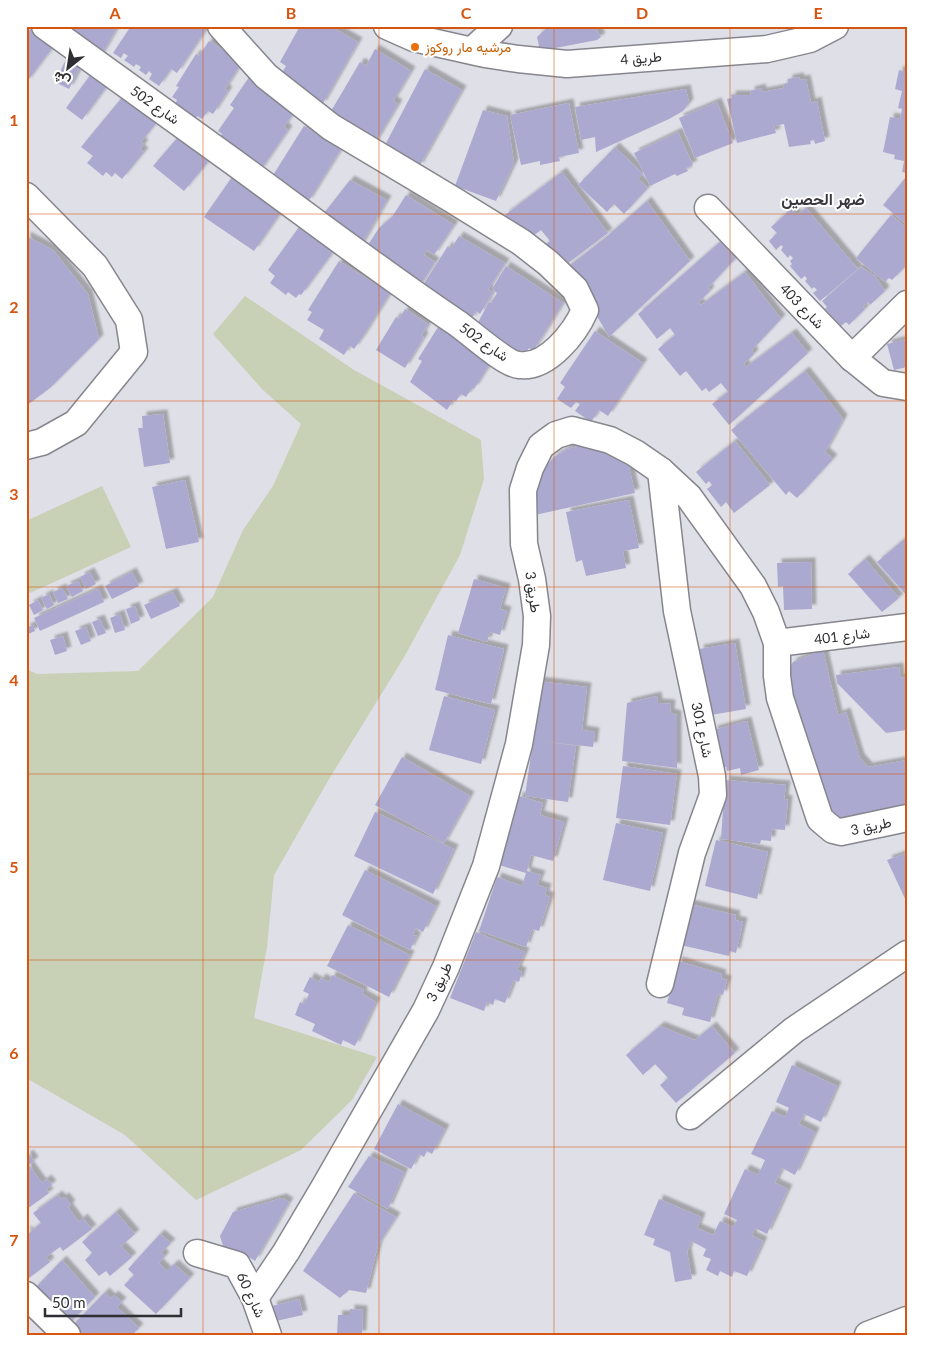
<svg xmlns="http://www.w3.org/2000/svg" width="933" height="1361" font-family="Lato,Vazirmatn,sans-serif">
  <defs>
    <filter id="shadow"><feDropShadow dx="4.5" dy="-4.5" stdDeviation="1" flood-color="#0004"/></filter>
  </defs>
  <rect width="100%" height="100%" fill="#dfdfe7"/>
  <!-- green -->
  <g fill="#c8d0b5">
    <polygon points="245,296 354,370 481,440 484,479 460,555 403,659 329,779 274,875 267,947 254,1018 377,1057 352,1100 301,1150 196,1200 125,1135 26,1078 26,669 37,674 138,671 213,597 243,530 273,486 301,424 263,390 213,334"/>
    <polygon points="102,486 131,547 30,593 26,585 26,521"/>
  </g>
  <!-- building -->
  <g fill="#aca9d0" filter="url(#shadow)">
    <polygon points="58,26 118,26 99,59"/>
    <polygon points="131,26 198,26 205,31 177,73 171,69 159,86 149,79 152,74 149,71 146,75 139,70 141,67 136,64 134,67 124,60 128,56 124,53 121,58 113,53"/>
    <polygon points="300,26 330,26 358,42 322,105 279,78 286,66 280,62"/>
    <polygon points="549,26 594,26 601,37 597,40 540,51 537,37"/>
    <polygon points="26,27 53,47 26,83"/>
    <polygon points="209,41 242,62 225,89 228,91 213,114 208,111 202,119 197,116 195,120 174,106 177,100 172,97 179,87 176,86 196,54 199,56"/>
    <polygon points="375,49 411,71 393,101 398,104 373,146 327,118 360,62 366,66"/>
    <polygon points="66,59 80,67 69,89 55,82"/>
    <polygon points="425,69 462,90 419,167 384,147"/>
    <polygon points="899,70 907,72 907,173 902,172 904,161 894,159 895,155 883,152 890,117 900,119 902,109 898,108 902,91 895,89"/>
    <polygon points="91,74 107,86 82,120 66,108"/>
    <polygon points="250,76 297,108 284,127 288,130 260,171 217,142 222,134 218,131 234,108 230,105"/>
    <polygon points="799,77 800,80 806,79 811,103 817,101 825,141 815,144 814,140 810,141 811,144 789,147 784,124 774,126 776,133 737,143 727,99 732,98 731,95 751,95 750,91 761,88 762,92 784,88 783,84 788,83 788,79"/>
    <polygon points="686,89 689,103 683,111 669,119 596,152 595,137 581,140 575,107"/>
    <polygon points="124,95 157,122 141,142 144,144 140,149 144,152 122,179 115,173 112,177 106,172 103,176 87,163 93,156 81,147"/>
    <polygon points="717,102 733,143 695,158 679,118"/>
    <polygon points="569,103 579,153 559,157 560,161 540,165 540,161 521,165 510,115"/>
    <polygon points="483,110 507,116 514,163 496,201 455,186"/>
    <polygon points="304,126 341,149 308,202 270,180"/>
    <polygon points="678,132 693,165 686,168 688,171 677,176 675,174 650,186 634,153"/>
    <polygon points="178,137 208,162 184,191 153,166"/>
    <polygon points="615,147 643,174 638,179 648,188 624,214 614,204 607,212 578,185"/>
    <polygon points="562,172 608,233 567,264 563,259 558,263 544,245 550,241 541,230 533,236 526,228 522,231 514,227 505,215"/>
    <polygon points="907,176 907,225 883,205"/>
    <polygon points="232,177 281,212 254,251 204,217"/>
    <polygon points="350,180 387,200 359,249 321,217"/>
    <polygon points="406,195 454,225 434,255 427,250 424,255 435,262 419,287 364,251 379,228 392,217"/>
    <polygon points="647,201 690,261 609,337 579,285 564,270 604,239"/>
    <polygon points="806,208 858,269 820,301 813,293 817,290 814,287 812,289 805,281 807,279 805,276 801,279 790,266 792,264 790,261 793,258 790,255 788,258 781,250 783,247 781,245 776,250 769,241 777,233 771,227 791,209 797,215"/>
    <polygon points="891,215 907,228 907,265 892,280 889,278 885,282 856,258"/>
    <polygon points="299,227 333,252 301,295 299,294 296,298 288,292 286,295 270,283 275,276 268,270"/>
    <polygon points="26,236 53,250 88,294 99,339 50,388 26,406"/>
    <polygon points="459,236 505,263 488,290 493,292 480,314 476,311 471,320 423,285 448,246 451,249"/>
    <polygon points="721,241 735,259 708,288 710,291 698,303 701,305 745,272 781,319 752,350 754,354 744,364 746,367 792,333 808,353 729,425 712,404 728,392 721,383 709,392 706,388 702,391 686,371 680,376 658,349 675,335 670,328 657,339 638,314"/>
    <polygon points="339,261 390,293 362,338 354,349 350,346 344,355 319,339 324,330 307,320 312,312 308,310"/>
    <polygon points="506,266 563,303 533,351 529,348 526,353 521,350 516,357 475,328 489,302 491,303 497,293 492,289"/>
    <polygon points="861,267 875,276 885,291 870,305 868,302 863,307 865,309 849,325 846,322 841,326 825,309 827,307 822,301"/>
    <polygon points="405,309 428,324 422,335 424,337 405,368 376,350 396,317 399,319"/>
    <polygon points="440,324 494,357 474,389 472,388 466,397 461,394 456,401 453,400 447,410 410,382 422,361 418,359"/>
    <polygon points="595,331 643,363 608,416 599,410 591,422 575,411 580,404 576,402 571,408 557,399 565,387 560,383"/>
    <polygon points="907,339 907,367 894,370 887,344"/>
    <polygon points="805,371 843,419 825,452 833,459 797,498 789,491 786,495 731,430"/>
    <polygon points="163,414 170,463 144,467 138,428 143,428 142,416"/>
    <polygon points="735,441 770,485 734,513 726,502 721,507 707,489 712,485 709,481 706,484 696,472"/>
    <polygon points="589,443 602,448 629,467 635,493 535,515 529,490 545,467 554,457 567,449"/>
    <polygon points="185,480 199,542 166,549 152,487"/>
    <polygon points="629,500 639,548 623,551 626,568 586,576 582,560 576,562 566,512"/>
    <polygon points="907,537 907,596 877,562"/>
    <polygon points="865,559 899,598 882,612 848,574"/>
    <polygon points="811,562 812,609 784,610 783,586 778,587 777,563"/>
    <polygon points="90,572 96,584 86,589 80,577"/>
    <polygon points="132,572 139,586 112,599 105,586"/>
    <polygon points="474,579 506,588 500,609 507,611 500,635 490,632 487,642 458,633"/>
    <polygon points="78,581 83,591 72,597 66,586"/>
    <polygon points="62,588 68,599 58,603 53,592"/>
    <polygon points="98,589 104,602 40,631 34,618"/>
    <polygon points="173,592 180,606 151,619 144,605"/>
    <polygon points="49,594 54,605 47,609 41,598"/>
    <polygon points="38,600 43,610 34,615 29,605"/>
    <polygon points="135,606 140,620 131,624 126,609"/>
    <polygon points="120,614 125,630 115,633 110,618"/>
    <polygon points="100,619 106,633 98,636 92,622"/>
    <polygon points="33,625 35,631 26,635 26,628"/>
    <polygon points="86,627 91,641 81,645 75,631"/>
    <polygon points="448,635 504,649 491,704 435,690"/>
    <polygon points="63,636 67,651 55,655 50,640"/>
    <polygon points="735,643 746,709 711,715 699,649"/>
    <polygon points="823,650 838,715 846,712 860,758 868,767 907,760 907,812 853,816 828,821 784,677 793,662"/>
    <polygon points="899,667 900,678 906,677 907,685 907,730 886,733 837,683 836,675"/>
    <polygon points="537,681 587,687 582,730 595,732 593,747 541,741 576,746 568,802 525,796 533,740 531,739"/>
    <polygon points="444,696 495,710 481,764 429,750"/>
    <polygon points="657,696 658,703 671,704 670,713 677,715 677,768 622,761 627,703"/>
    <polygon points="747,721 759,770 741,775 740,768 727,771 726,767 722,768 713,730"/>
    <polygon points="402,757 470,796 444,843 375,805"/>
    <polygon points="623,766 677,774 670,825 616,818"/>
    <polygon points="725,780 786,785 784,799 788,800 785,830 772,829 771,841 761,840 760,844 721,839"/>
    <polygon points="519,796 543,803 540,815 564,822 553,861 531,855 527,871 541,875 537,885 547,888 545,895 550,897 539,931 532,929 526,947 479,931 497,877 522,886 526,873 499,865"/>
    <polygon points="375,812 454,849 433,894 354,856"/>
    <polygon points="616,823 663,833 650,891 603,880"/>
    <polygon points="716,840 768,852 757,899 705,886"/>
    <polygon points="907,853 907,903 887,860"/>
    <polygon points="365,870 436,906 423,932 416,928 413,935 417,936 410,950 342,915"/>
    <polygon points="685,903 736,915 735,920 743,922 736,953 730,951 729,956 676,944"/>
    <polygon points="348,925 410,955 389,997 327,966"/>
    <polygon points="476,932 525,952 517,970 522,972 519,982 514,980 505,1003 495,999 493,1005 487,1002 484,1011 450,998"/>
    <polygon points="678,961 722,974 721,978 727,980 723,995 718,994 710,1022 682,1015 684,1008 667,1003"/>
    <polygon points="332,975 364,990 362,994 376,1002 355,1046 343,1040 341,1045 312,1031 315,1024 295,1015 300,1002 304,1004 309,994 303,991 310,977 319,982 321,978 329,982"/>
    <polygon points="660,1026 695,1040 712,1026 735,1053 676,1103 660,1085 668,1078 655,1064 643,1075 626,1055"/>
    <polygon points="792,1065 837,1086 821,1122 804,1114 799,1124 815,1132 795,1175 782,1168 775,1183 788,1189 767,1234 755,1228 752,1236 763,1241 747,1276 734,1271 732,1277 720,1271 718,1276 706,1270 711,1259 703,1256 706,1249 691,1241 687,1252 692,1279 675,1282 670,1252 653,1245 655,1239 644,1235 659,1199 701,1217 697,1228 713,1235 720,1221 733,1227 737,1220 724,1214 745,1169 758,1175 765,1160 751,1154 772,1111 785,1117 789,1108 776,1102"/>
    <polygon points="398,1104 445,1129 432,1154 427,1151 424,1157 419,1154 411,1169 374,1149"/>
    <polygon points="29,1154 34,1161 29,1165 42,1183 47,1179 52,1185 46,1189 49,1193 27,1209 26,1156"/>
    <polygon points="369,1156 404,1172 388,1209 348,1187"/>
    <polygon points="354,1193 396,1217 378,1245 366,1293 349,1290 340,1298 303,1271"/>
    <polygon points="58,1195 61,1199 65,1197 71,1205 68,1207 79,1222 83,1218 92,1229 63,1251 60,1247 46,1257 50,1262 28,1279 26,1229 29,1233 41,1223 33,1213"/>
    <polygon points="282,1198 289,1202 255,1261 246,1255 243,1260 224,1249 220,1236 233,1212"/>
    <polygon points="116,1212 135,1234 121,1246 132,1257 110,1276 106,1271 99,1276 85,1260 92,1253 82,1242"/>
    <polygon points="160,1234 171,1243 161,1253 165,1256 159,1263 167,1271 174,1264 190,1278 156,1314 124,1285 134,1275 128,1269"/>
    <polygon points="62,1260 95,1297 67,1326 34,1289"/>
    <polygon points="105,1292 111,1298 114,1295 122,1302 117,1307 139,1328 132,1335 78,1335 70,1328"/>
    <polygon points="299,1299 303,1315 276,1321 272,1306"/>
    <polygon points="350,1309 363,1310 362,1335 337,1335 338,1315 350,1315"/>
  </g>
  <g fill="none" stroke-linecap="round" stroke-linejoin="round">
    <!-- minor casing -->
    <g stroke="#87868e" stroke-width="29">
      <g id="minor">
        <path d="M45 26C108 72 172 117 235 163 309 217 381 272 457 323 470 332 505 364 519 365 547 369 575 333 585 310L575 289 548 263 521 242 453 200 331 127 266 76 221 26"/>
        <polyline points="387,26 414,38 481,53"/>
        <polyline points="499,26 477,46 478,50 485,54 518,59 567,64 767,49 810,39 835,26"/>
        <polyline points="26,196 95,266 129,320 134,352 76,423 42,442 26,446"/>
        <polyline points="708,208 852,358 883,383 907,387"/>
        <polyline points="852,358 907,304"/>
        <polyline points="777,643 907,627"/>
        <polyline points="660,984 692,853 713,795 712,776 677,611 661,471"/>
        <polyline points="690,1116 794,1030 907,954"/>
        <polyline points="197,1253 237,1265 255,1298 268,1335"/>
        <polyline points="26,1295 67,1335"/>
        <polyline points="255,1298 286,1252 324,1188 426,1010 446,967 486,866 519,744 536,645 537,616 532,579 524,544 523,490 530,468 541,446 556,435 572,430 610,440 635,453 661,471 689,497 753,586 766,612 777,643 777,676 780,698 820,819 833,830 841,832 907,818"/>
        <polyline points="868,1335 907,1320"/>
      </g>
    </g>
    <!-- minor -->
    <use href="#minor" stroke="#fff" stroke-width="26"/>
  </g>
  <!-- grid -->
  <path fill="none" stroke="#d65510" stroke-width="1" stroke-opacity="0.55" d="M203 26V1335M379 26V1335M554 26V1335M730 26V1335M26 214H907M26 401H907M26 587H907M26 774H907M26 960H907M26 1147H907"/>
  <!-- markers -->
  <circle fill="#e8710a" stroke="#fff" stroke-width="2" cx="415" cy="47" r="5"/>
  <g text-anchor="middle" stroke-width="4" stroke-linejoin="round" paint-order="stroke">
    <!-- food labels -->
    <g font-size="14" fill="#c56008" stroke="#fff" text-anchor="start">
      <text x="425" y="52">مرشيه مار روكوز</text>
    </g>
    <!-- street labels -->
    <g font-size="14" fill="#2f2e32" stroke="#fff">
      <text transform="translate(641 58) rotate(-5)" y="5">طريق 4</text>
      <text transform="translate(155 105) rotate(35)" y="5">شارع 502</text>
      <text transform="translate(802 306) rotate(46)" y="5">شارع 403</text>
      <text transform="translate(484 342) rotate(35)" y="5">شارع 502</text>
      <text transform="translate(533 592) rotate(82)" y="5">طريق 3</text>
      <text transform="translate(842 636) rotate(-7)" y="5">شارع 401</text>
      <text transform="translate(702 730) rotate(78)" y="5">شارع 301</text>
      <text transform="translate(871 826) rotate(-12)" y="5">طريق 3</text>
      <text transform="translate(439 982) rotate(-65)" y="5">طريق 3</text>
      <text transform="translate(251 1295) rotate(65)" y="5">شارع 60</text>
    </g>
    <!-- quarter labels -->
    <g font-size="16" font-weight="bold" fill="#37373d" stroke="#fff">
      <text x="823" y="205">ضهر الحصين</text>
    </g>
  </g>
  <!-- border -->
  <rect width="933" height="1361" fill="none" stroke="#ffffff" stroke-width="55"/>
  <!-- north arrow -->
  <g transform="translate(68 68) rotate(210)" stroke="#ffffff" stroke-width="4" paint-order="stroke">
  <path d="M0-4L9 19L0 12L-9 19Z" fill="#2f2e32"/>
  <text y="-8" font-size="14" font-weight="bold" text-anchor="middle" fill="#2f2e32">ش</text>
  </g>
  <!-- scale -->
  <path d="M45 1308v8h136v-8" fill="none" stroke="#2f2e32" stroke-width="2.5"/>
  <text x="52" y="1308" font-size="15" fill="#2f2e32" stroke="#ffffff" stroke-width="4" paint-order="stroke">50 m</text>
  <rect x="28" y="28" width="878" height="1306" fill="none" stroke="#d65510" stroke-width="2"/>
  <g font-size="16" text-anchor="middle" font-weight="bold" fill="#d65510">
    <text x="115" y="19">A</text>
    <text x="291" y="19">B</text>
    <text x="466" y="19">C</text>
    <text x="642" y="19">D</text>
    <text x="818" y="19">E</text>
    <text x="14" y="126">1</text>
    <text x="14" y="313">2</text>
    <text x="14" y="500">3</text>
    <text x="14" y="686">4</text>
    <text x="14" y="873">5</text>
    <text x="14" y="1059">6</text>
    <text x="14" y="1246">7</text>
  </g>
</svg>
